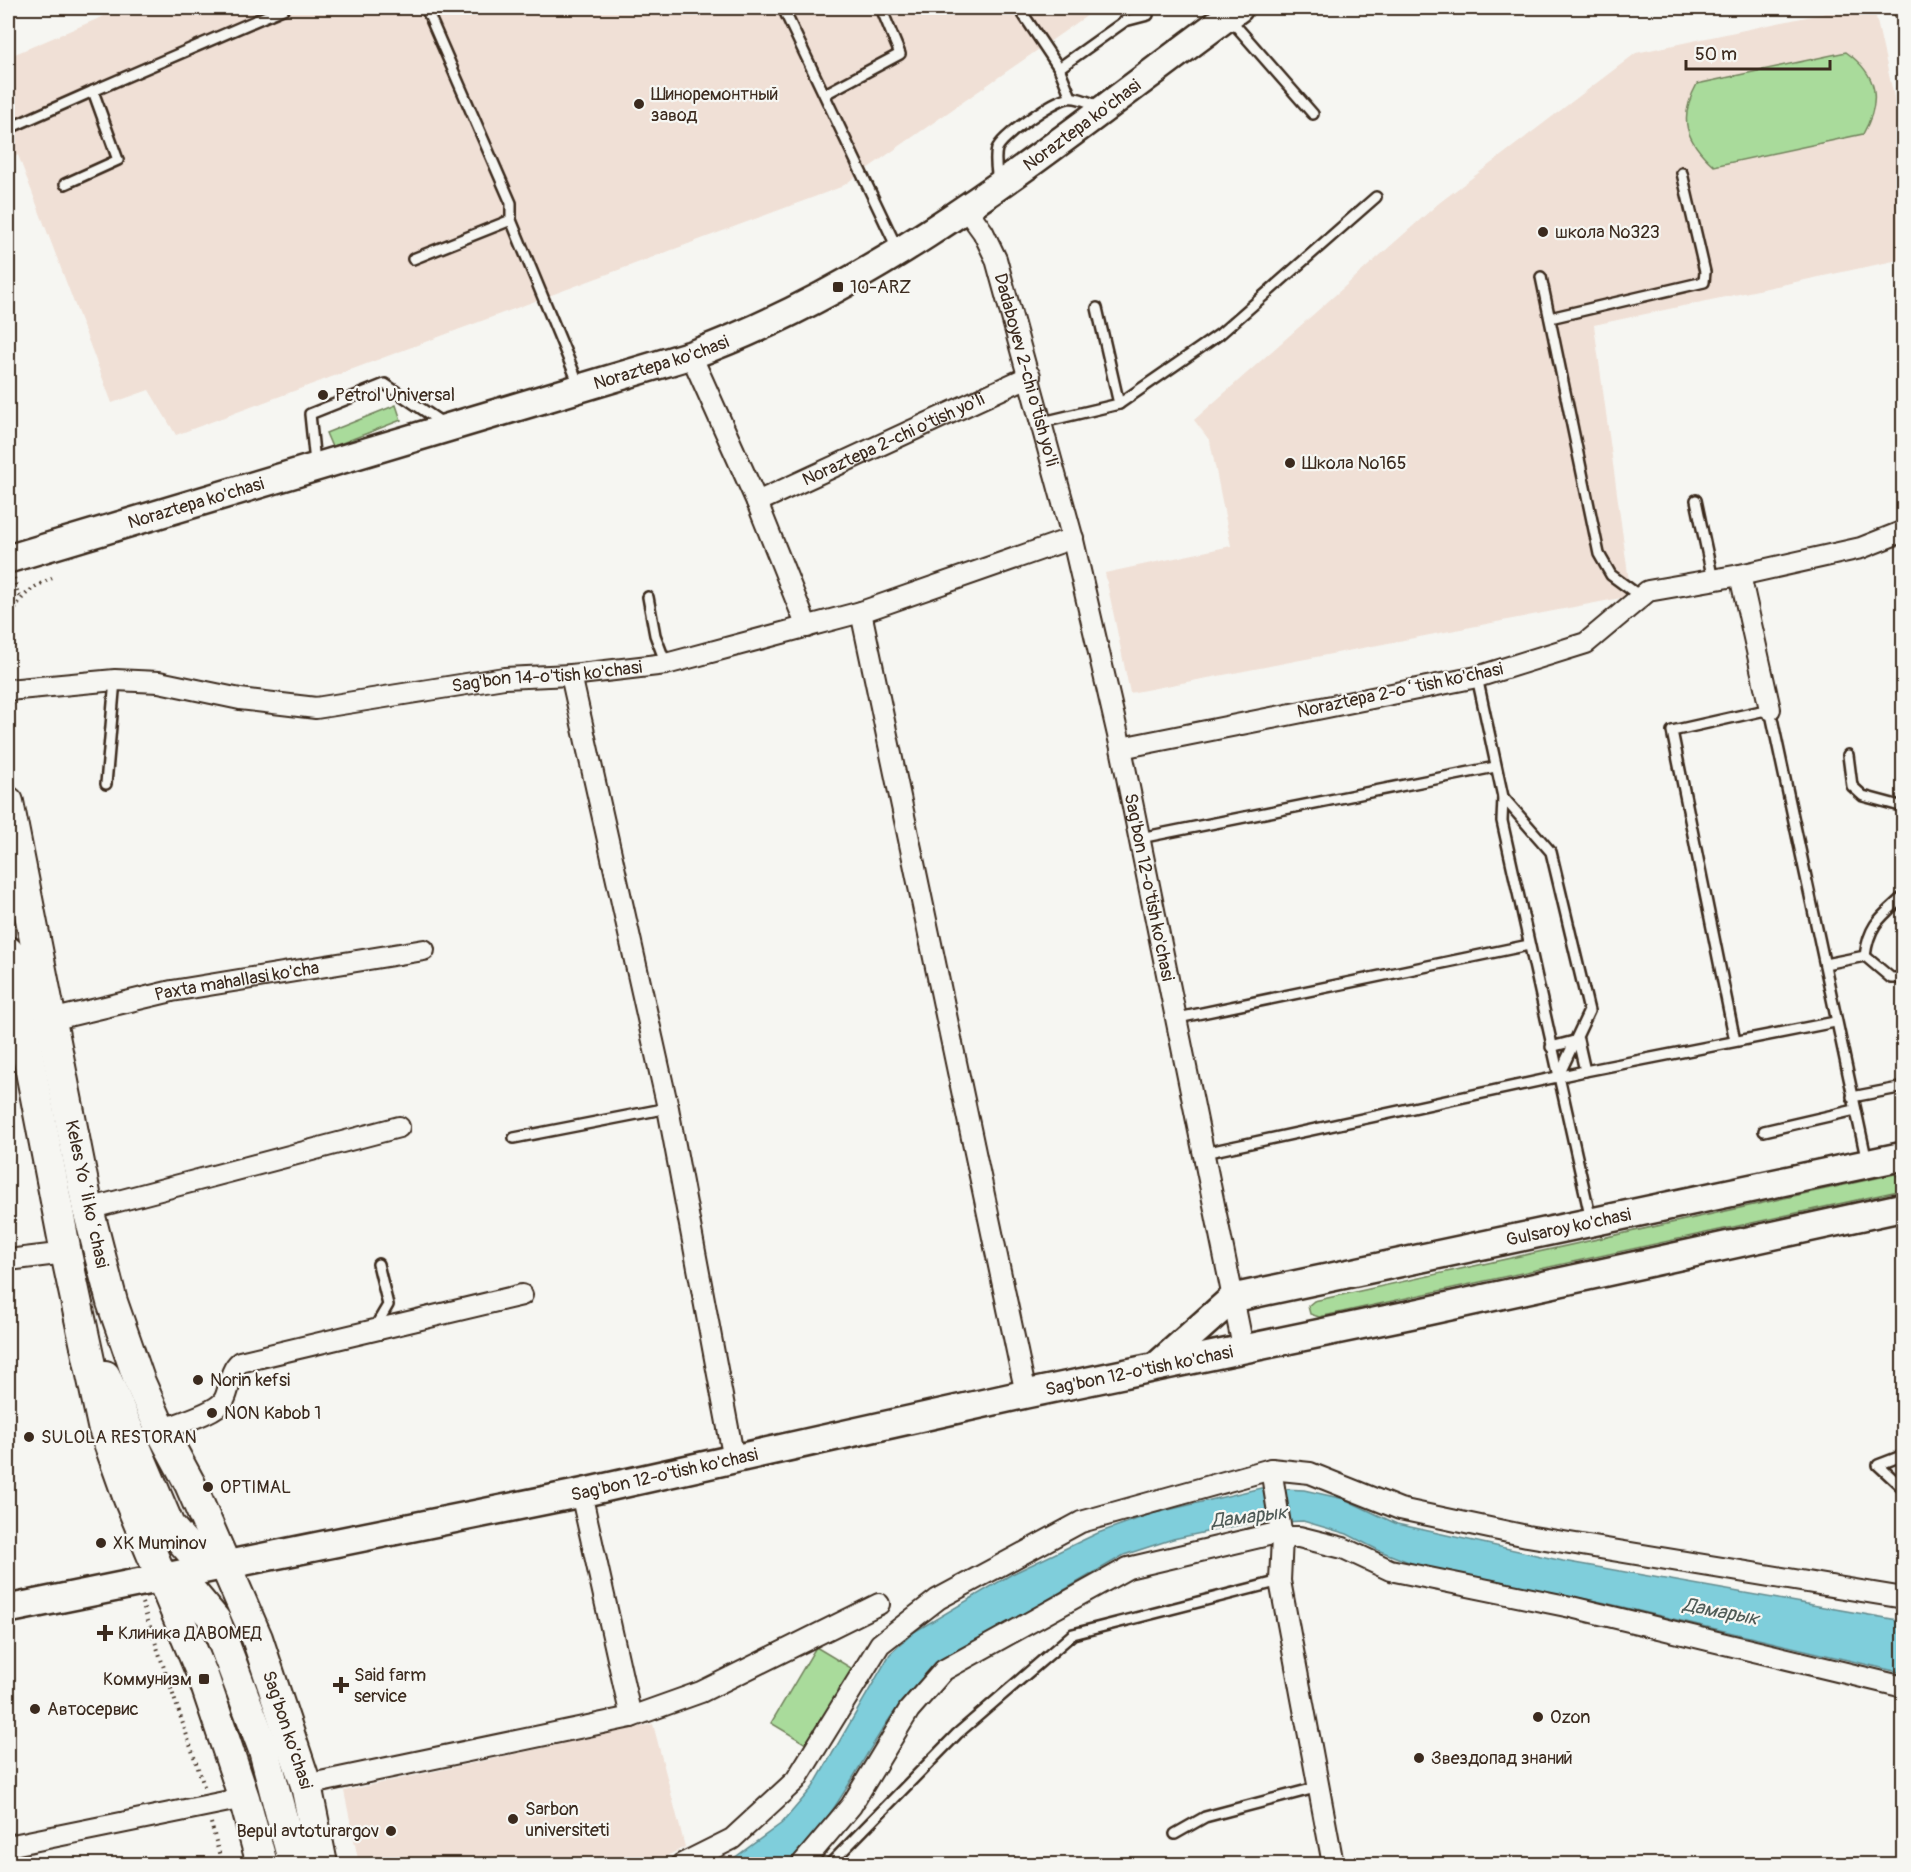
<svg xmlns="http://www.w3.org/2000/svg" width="1911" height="1872" font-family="Pangolin,sans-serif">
  <rect width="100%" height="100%" fill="#f6f6f2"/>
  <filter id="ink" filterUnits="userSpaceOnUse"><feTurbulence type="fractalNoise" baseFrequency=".0167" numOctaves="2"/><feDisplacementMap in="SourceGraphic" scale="12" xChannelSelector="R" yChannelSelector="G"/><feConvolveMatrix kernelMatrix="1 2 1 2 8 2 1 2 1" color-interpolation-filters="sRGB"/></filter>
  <g filter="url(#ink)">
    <!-- built -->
    <g fill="#f0e0d6">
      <polygon points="123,8 1098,8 841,187 176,435 149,390 112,403 18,155 8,160 8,57"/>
      <polygon points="1849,8 1874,8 1903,137 1903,259 1594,325 1631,596 1130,693 1105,573 1231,546 1210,441 1194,420 1439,203 1636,53"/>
      <polygon points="653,1724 685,1847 651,1864 359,1864 344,1791"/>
    </g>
    <!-- green -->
    <g fill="#a9db9b" stroke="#72825c" stroke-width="1.5">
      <path d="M1846 52C1878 75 1882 100 1863 134L1714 166C1685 140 1678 119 1697 84Z"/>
      <polygon points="396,405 401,420 332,447 326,433"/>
      <polygon points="1895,1174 1902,1181 1898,1191 1319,1317 1310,1314 1308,1306 1314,1301"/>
      <polygon points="816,1647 856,1671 811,1747 771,1723"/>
    </g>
    <!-- water -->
    <path fill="#7fcedb" stroke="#648c8f" stroke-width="1.5" d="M1261 1488 1304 1490 1344 1499 1397 1524 1563 1561 1903 1621V1673L1601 1602 1424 1568 1380 1551 1347 1534 1303 1521 1244 1524 1173 1539 1124 1555 939 1663C882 1709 858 1783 812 1837 804 1846 796 1859 786 1864 776 1869 739 1864 726 1864L782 1823 813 1787 890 1654 914 1632 1012 1574 1098 1533 1151 1514Z"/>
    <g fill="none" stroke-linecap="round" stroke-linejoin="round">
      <!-- lane casing -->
      <g stroke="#3b2a1e" stroke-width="14">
        <g id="lane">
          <polyline points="426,8 511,203 511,220"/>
          <polyline points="783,8 898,250"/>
          <polyline points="1019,8 1059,68 1071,97"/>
          <polyline points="1229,18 1313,114"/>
          <polyline points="1059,68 1125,21 1148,15"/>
          <polyline points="93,91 285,8"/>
          <polyline points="825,94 900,54 881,8"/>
          <polyline points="14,126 93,91 118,160 65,184"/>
          <path d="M998 182C997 172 994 159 997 149 1002 136 1054 100 1068 98 1077 96 1090 103 1099 106"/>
          <polyline points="413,259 511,220 580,387"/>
          <polyline points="1541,277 1599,554 1611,575 1641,597"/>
          <polyline points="1550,318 1704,282 1705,272 1682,173"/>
          <polyline points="1119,404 1220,334 1376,197"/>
          <polyline points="1043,422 1119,404 1097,308"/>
          <polyline points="315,463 310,414 385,384 444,424"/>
          <polyline points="1696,500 1713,580"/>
          <polyline points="648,597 655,635 666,664"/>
          <polyline points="1477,677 1503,797 1502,821 1591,1220"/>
          <polyline points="1848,755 1852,786 1863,796 1904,807"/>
          <polyline points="106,784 115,680"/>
          <polyline points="1503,797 1551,852 1589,1011 1558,1077"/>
          <polyline points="1140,838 1495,767"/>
          <polyline points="1865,956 1891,978 1904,978"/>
          <path d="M1825 964 1865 956C1869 924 1881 917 1904 896"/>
          <polyline points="1178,1018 1529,945"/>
          <polyline points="1735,1041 1672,731 1770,709 1867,1162"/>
          <polyline points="1551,1047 1578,1040 1585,1071"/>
          <polyline points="1852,1097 1904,1087"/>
          <polyline points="1764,1131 1855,1110"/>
          <polyline points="514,1138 668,1108"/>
          <polyline points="1204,1153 1585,1071 1835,1022"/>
          <polyline points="375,1327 388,1305 378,1264"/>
          <polyline points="1904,1455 1878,1465 1904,1489"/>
          <polyline points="1175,1834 1205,1817 1319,1787"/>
          <polyline points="830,1864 957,1734 1073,1634 1280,1581"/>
        </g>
      </g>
      <!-- street casing -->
      <g stroke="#3b2a1e" stroke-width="24">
        <g id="street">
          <polyline points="1903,8 1904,9"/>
          <path id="s1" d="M967 210 983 232 996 259 1072 536 1121 748 1243 1347"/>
          <polyline points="691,355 757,502 807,627"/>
          <path id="s2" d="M757 502 1030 376"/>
          <polyline points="1740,575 1770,709"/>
          <polyline points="861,612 1026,1394"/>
          <polyline points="571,675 668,1108 734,1460"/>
          <path id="s3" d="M8 690 115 680 159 682 240 699 316 708 504 678 571 675 666 664 861 612 1073 538"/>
          <polyline points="1121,748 1477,677 1586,643 1648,591 1740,575 1861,548 1904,531"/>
          <path id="s4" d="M51 1020 172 991 424 950"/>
          <polyline points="88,1209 399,1127"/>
          <polyline points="8,1260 66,1253"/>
          <path d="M161 1430C176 1424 216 1413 224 1400 231 1388 228 1372 240 1362L522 1295"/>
          <polyline points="1271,1469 1282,1537 1280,1581 1333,1864"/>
          <polyline points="581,1493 631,1717"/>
          <polyline points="1282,1537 1299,1537 1343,1548 1390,1570 1571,1607 1904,1687"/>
          <polyline points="306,1785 631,1717 701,1692 879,1604"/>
          <polyline points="8,1846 244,1798"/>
          <polyline points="682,1864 732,1839 796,1780 880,1644 938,1599 1081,1522 1271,1469 1310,1473 1400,1509 1527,1536 1904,1598"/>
          <polyline points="802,1864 851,1806 909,1710 944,1670 1128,1568 1281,1532"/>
        </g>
      </g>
      <!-- secondary casing -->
      <g stroke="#3b2a1e" stroke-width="32">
        <g id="secondary">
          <path id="s5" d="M8 559 691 355C896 280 1065 135 1239 8"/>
          <path id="s6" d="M1159 1364 1233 1298 1904 1156"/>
          <path id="s7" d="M8 1609 581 1493 1026 1394 1413 1314 1904 1207"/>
        </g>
      </g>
      <!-- primary casing -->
      <g stroke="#3b2a1e" stroke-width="34">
        <g id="primary">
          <path id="s8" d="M8 802 88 1209 112 1302 139 1380 161 1430 190 1484 257 1638 306 1785 322 1864"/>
          <polyline points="8,952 66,1253 103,1426 129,1499 204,1679 244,1798 262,1864"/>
          <polyline points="105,1376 169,1526 191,1551 207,1560 226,1566"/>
          <polyline points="162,1578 190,1590 215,1620 264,1750 294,1864"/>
        </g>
      </g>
      <!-- path -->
      <g stroke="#3b2a1e" stroke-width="4" stroke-dasharray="1.5 4.5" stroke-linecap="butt">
        <polyline points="14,578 18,594 22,598"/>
        <polyline points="8,611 13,613"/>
        <path d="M9 674C8 627 4 597 55 577"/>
        <polyline points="142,1603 205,1789"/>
        <polyline points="211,1823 222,1864"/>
      </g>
      <!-- lane -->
      <use href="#lane" stroke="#f6f6f2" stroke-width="9"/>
      <!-- street -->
      <use href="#street" stroke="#f6f6f2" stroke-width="20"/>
      <!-- secondary -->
      <use href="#secondary" stroke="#f6f6f2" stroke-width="27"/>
      <!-- primary -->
      <use href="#primary" stroke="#f6f6f2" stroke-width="30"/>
    </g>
  </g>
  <!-- markers -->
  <g fill="#3b2a1e" stroke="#f6f6f2" stroke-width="2">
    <circle cx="639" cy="104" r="6"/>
    <circle cx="1543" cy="232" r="6"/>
    <rect x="832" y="281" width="12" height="12" rx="3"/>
    <circle cx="323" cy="395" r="6"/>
    <circle cx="1290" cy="463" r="6"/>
    <circle cx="198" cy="1380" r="6"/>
    <circle cx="212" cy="1413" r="6"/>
    <circle cx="29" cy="1437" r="6"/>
    <circle cx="208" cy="1487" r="6"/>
    <circle cx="101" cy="1543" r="6"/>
    <path d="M102 1624h6v6h6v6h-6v6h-6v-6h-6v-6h6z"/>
    <rect x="198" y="1673" width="12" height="12" rx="3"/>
    <path d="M338 1676h6v6h6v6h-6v6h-6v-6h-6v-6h6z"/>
    <circle cx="35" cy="1709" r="6"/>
    <circle cx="1538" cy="1717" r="6"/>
    <circle cx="1419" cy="1758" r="6"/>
    <circle cx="513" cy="1819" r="6"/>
    <circle cx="391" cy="1831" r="6"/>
  </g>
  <g text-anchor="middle" stroke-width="4.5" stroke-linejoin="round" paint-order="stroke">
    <!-- poi labels -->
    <g font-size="18" fill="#3b2a1e" stroke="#f6f6f2" text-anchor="start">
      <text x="651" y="100">Шиноремонтный<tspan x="651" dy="21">завод</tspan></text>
      <text x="1555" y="238">школа №323</text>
      <text x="850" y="293">10-ARZ</text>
      <text x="335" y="401">Petrol Universal</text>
      <text x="1302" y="469">Школа №165</text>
      <text x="210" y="1386">Norin kefsi</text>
      <text x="224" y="1419">NON Kabob 1</text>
      <text x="41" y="1443">SULOLA RESTORAN</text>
      <text x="220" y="1493">OPTIMAL</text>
      <text x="113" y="1549">XK Muminov</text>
      <text x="118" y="1639">Клиника ДАВОМЕД</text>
      <text x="354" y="1681">Said farm<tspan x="354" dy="21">service</tspan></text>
      <text x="192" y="1685" text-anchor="end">Коммунизм</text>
      <text x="47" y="1715">Автосервис</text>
      <text x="1550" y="1723">Ozon</text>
      <text x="1431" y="1764">Звездопад знаний</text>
      <text x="525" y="1815">Sarbon<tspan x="525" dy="21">universiteti</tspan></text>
      <text x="379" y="1837" text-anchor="end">Bepul avtoturargov</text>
    </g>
    <!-- street labels -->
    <g font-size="18" fill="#3b2a1e" stroke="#f6f6f2">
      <text dy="6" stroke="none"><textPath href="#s5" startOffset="1168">Noraztepa ko'chasi</textPath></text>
      <text dy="6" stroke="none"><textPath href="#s5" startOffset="682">Noraztepa ko'chasi</textPath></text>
      <text dy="6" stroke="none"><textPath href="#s1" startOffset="172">Dadaboyev 2-chi o'tish yo'li</textPath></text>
      <text dy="6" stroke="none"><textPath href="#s2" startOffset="150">Noraztepa 2-chi o'tish yo'li</textPath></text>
      <text dy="6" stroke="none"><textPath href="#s5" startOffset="196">Noraztepa ko'chasi</textPath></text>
      <text dy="6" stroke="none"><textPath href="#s3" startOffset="544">Sag'bon 14-o'tish ko'chasi</textPath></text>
      <text transform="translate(1400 690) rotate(-12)" y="6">Noraztepa 2-oʻtish ko'chasi</text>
      <text dy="6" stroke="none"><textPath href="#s1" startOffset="704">Sag'bon 12-o'tish ko'chasi</textPath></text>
      <text dy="6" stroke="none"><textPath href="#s4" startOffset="190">Paxta mahallasi ko'cha</textPath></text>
      <text transform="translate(87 1194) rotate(78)" y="6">Keles Yoʻli koʻchasi</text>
      <text dy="6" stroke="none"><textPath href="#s6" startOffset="442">Gulsaroy ko'chasi</textPath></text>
      <text dy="6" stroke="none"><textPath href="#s7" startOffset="1156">Sag'bon 12-o'tish ko'chasi</textPath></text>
      <text dy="6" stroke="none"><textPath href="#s7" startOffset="670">Sag'bon 12-o'tish ko'chasi</textPath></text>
      <text dy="6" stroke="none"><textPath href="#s8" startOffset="974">Sag’bon ko’chasi</textPath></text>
    </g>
    <!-- water labels -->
    <g font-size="20" font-style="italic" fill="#4f5b57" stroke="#f6f6f2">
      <text transform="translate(1249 1516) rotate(-7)" y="7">Дамарык</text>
      <text transform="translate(1721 1611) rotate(11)" y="7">Дамарык</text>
    </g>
  </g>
  <!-- margin -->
  <rect width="1911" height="1872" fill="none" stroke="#f6f6f2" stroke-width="30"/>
  <rect x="15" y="15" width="1881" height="1842" fill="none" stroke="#3b2a1e" stroke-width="2" filter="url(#ink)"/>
  <!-- scale -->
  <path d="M1686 60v9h144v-9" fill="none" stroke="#3b2a1e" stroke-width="3"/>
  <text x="1695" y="60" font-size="18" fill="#3b2a1e" stroke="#f6f6f2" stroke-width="4.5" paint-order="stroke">50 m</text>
</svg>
